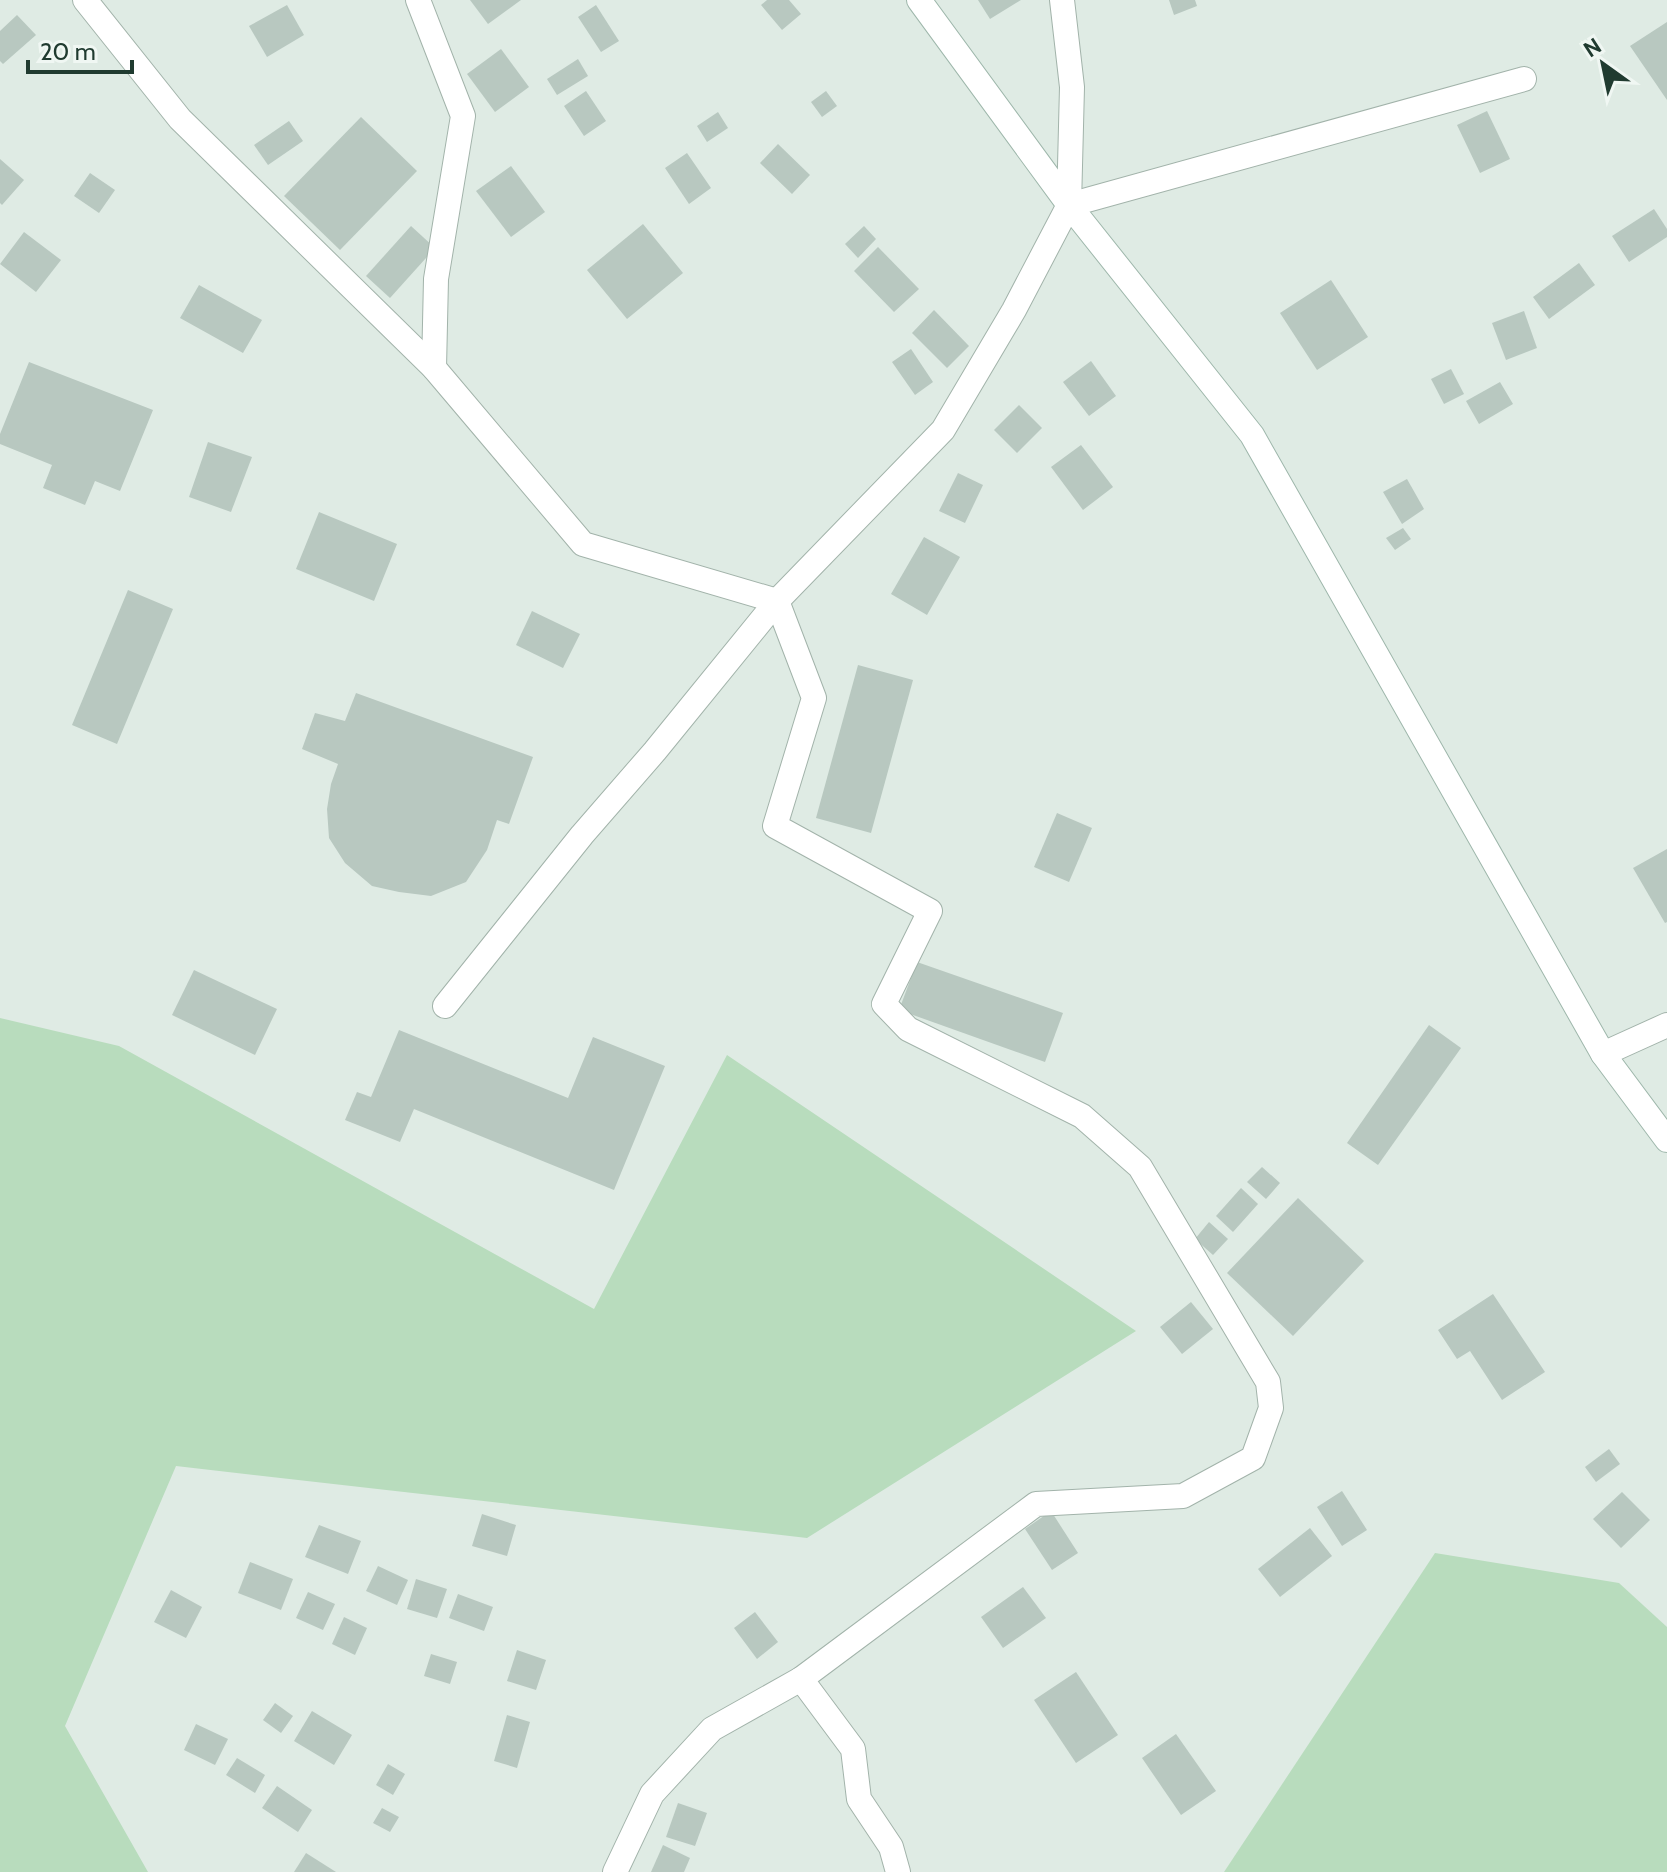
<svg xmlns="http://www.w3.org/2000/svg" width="1667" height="1872" font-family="Cabin,sans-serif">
  <rect width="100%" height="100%" fill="#dfebe4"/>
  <!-- green -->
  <g fill="#b8dcbd">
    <polygon points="0,1018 119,1046 594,1309 727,1055 1136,1331 807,1538 176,1466 65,1726 148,1872 0,1872"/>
    <polygon points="1435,1553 1619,1583 1667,1627 1667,1872 1224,1872"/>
  </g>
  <!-- building -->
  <g fill="#b8c8c0">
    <polygon points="470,0 521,0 488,24"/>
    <polygon points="767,0 789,0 801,14 782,30 761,5"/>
    <polygon points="978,0 1021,0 990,19"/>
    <polygon points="1169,0 1195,0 1197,6 1174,15"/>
    <polygon points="287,5 304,35 267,57 249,26"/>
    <polygon points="596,5 619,41 601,52 578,17"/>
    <polygon points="17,15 36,35 3,64 0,61 0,31"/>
    <polygon points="1667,22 1667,100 1630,46"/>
    <polygon points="501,49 529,87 495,112 467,74"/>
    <polygon points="578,59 588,76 557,95 547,79"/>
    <polygon points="586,91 606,121 584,136 564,106"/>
    <polygon points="826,91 837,106 822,117 811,102"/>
    <polygon points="1487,111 1510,159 1480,173 1457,125"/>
    <polygon points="718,112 728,128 707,142 697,126"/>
    <polygon points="361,117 417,171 340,250 284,196"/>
    <polygon points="289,121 303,141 268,165 254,145"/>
    <polygon points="778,144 810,175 792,194 760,163"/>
    <polygon points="687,153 711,188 689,204 665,168"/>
    <polygon points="0,159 24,180 2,205 0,203"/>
    <polygon points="511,166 545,212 511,237 476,191"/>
    <polygon points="90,173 115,190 99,213 74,196"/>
    <polygon points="1654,209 1667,229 1667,237 1629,262 1612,236"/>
    <polygon points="643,224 683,273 627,319 587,270"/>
    <polygon points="411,226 435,248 390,298 366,276"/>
    <polygon points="864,226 876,239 858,258 845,244"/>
    <polygon points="24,232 61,260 36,292 0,264"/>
    <polygon points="878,247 919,289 894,312 854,271"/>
    <polygon points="1579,263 1595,285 1549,319 1533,297"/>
    <polygon points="1331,280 1368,337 1317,370 1280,313"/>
    <polygon points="199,285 262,320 243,353 180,318"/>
    <polygon points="934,310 969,346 947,368 912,333"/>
    <polygon points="1524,311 1537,348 1506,360 1492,323"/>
    <polygon points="911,349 933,382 915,395 892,362"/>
    <polygon points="1091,361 1116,396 1089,416 1063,382"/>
    <polygon points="29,362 153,410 120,491 95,481 85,505 43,488 52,465 0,444 0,434"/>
    <polygon points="1451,369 1464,394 1444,404 1431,379"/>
    <polygon points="1500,382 1513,404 1479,424 1466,401"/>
    <polygon points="1019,405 1042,428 1017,453 994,430"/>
    <polygon points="208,442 252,457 231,512 189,497"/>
    <polygon points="1081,445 1113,487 1083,510 1051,467"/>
    <polygon points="958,473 983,485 965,523 939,511"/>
    <polygon points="1407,479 1424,509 1402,524 1383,492"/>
    <polygon points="319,512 397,544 374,601 296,569"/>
    <polygon points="1403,528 1411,539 1395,550 1386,538"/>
    <polygon points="924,537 960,557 927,615 891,594"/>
    <polygon points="128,590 173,609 117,744 72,725"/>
    <polygon points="532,611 580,634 563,668 516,645"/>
    <polygon points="858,665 913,680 871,833 816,818"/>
    <polygon points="356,693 533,757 509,824 497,820 487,850 466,882 431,896 399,892 372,886 345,863 329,838 327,809 331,784 338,764 302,749 315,713 345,721"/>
    <polygon points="1057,813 1092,828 1069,882 1034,867"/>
    <polygon points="1667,849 1667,922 1665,923 1633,868"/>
    <polygon points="917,962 1063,1013 1045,1062 899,1010"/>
    <polygon points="194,970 277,1009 255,1055 172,1015"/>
    <polygon points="1429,1025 1461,1048 1378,1165 1347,1143"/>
    <polygon points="399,1030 568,1098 593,1037 665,1066 614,1190 414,1109 400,1142 345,1120 357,1092 371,1097"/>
    <polygon points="1262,1167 1280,1183 1266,1199 1247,1182"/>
    <polygon points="1241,1188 1258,1204 1233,1232 1216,1216"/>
    <polygon points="1298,1198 1364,1261 1293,1336 1227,1273"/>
    <polygon points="1209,1222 1228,1239 1213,1255 1195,1239"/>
    <polygon points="1493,1294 1545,1372 1502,1400 1470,1351 1457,1359 1438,1330"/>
    <polygon points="1191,1302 1213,1329 1182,1354 1160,1327"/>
    <polygon points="1609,1449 1620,1464 1596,1482 1585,1467"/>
    <polygon points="1342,1491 1367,1530 1342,1546 1317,1507"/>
    <polygon points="1622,1492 1650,1520 1621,1548 1593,1519"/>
    <polygon points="1051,1511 1078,1553 1052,1570 1025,1529"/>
    <polygon points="482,1514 516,1525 507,1556 472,1546"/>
    <polygon points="319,1525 361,1541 348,1574 305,1557"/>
    <polygon points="1310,1528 1332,1556 1280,1597 1258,1569"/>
    <polygon points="250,1562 293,1579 281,1610 238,1593"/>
    <polygon points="378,1566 408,1580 397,1605 366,1591"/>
    <polygon points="416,1579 447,1589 437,1618 407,1609"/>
    <polygon points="1023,1587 1046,1618 1003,1648 981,1617"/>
    <polygon points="171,1590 202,1607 186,1638 154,1622"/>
    <polygon points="308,1592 335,1604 323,1630 296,1618"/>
    <polygon points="458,1594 493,1607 484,1631 449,1618"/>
    <polygon points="755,1612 778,1642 757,1659 734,1628"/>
    <polygon points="344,1617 367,1628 355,1655 332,1644"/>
    <polygon points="517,1650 546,1660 536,1690 507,1681"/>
    <polygon points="431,1654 457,1662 450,1684 424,1676"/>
    <polygon points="1076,1672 1118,1735 1076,1763 1034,1700"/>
    <polygon points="275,1703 293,1716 281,1733 263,1720"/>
    <polygon points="312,1711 352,1735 334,1765 294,1741"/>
    <polygon points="507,1715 530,1722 517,1768 494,1761"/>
    <polygon points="196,1724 228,1739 215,1765 184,1750"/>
    <polygon points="1176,1734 1216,1791 1181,1815 1142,1758"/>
    <polygon points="237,1758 265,1775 255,1793 226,1775"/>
    <polygon points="388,1764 405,1774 393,1795 376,1785"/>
    <polygon points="277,1786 312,1810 298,1832 262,1808"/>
    <polygon points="678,1803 707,1813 695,1846 666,1837"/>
    <polygon points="382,1808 399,1817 390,1832 373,1823"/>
    <polygon points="663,1845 690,1858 684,1872 651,1872"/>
    <polygon points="306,1853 336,1872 294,1872"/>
  </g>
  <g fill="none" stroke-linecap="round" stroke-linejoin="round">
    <!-- street casing -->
    <g stroke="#a2b3aa" stroke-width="26">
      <g id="street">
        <polyline points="85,0 180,119 434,368 583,544 777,601 814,698 775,826 930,911 884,1004 908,1029 1082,1116 1140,1167 1268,1382 1271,1408 1253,1458 1183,1496 1036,1504 801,1679 712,1729 652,1794 615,1872"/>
        <polyline points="418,0 463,116 436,279 434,368"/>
        <polyline points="1069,205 1524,79"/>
        <polyline points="445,1006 582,835 655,751 777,601 943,430 1014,310 1069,205 1072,87 1062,0"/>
        <polyline points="1603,1054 1667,1025"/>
        <polyline points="801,1679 853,1749 859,1799 891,1847 898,1872"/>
      </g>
    </g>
    <!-- secondary casing -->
    <g stroke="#9eb7ab" stroke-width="26">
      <polyline id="secondary" points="919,0 1069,205 1252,435 1603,1054 1667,1140"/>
    </g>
    <!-- street -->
    <use href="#street" stroke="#fff" stroke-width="24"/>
    <!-- secondary -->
    <use href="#secondary" stroke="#fff" stroke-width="24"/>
  </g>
  <!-- north arrow -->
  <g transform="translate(1603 64) rotate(327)" stroke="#f0f7f3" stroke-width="6" paint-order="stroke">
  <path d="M0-6L14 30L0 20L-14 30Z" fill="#203b30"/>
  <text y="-12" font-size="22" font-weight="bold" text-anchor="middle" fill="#203b30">N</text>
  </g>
  <!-- scale -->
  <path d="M28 60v12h104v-12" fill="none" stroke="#203b30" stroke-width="4"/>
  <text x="40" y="60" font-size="24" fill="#203b30" stroke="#f0f7f3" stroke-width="6" paint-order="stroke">20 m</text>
</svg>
